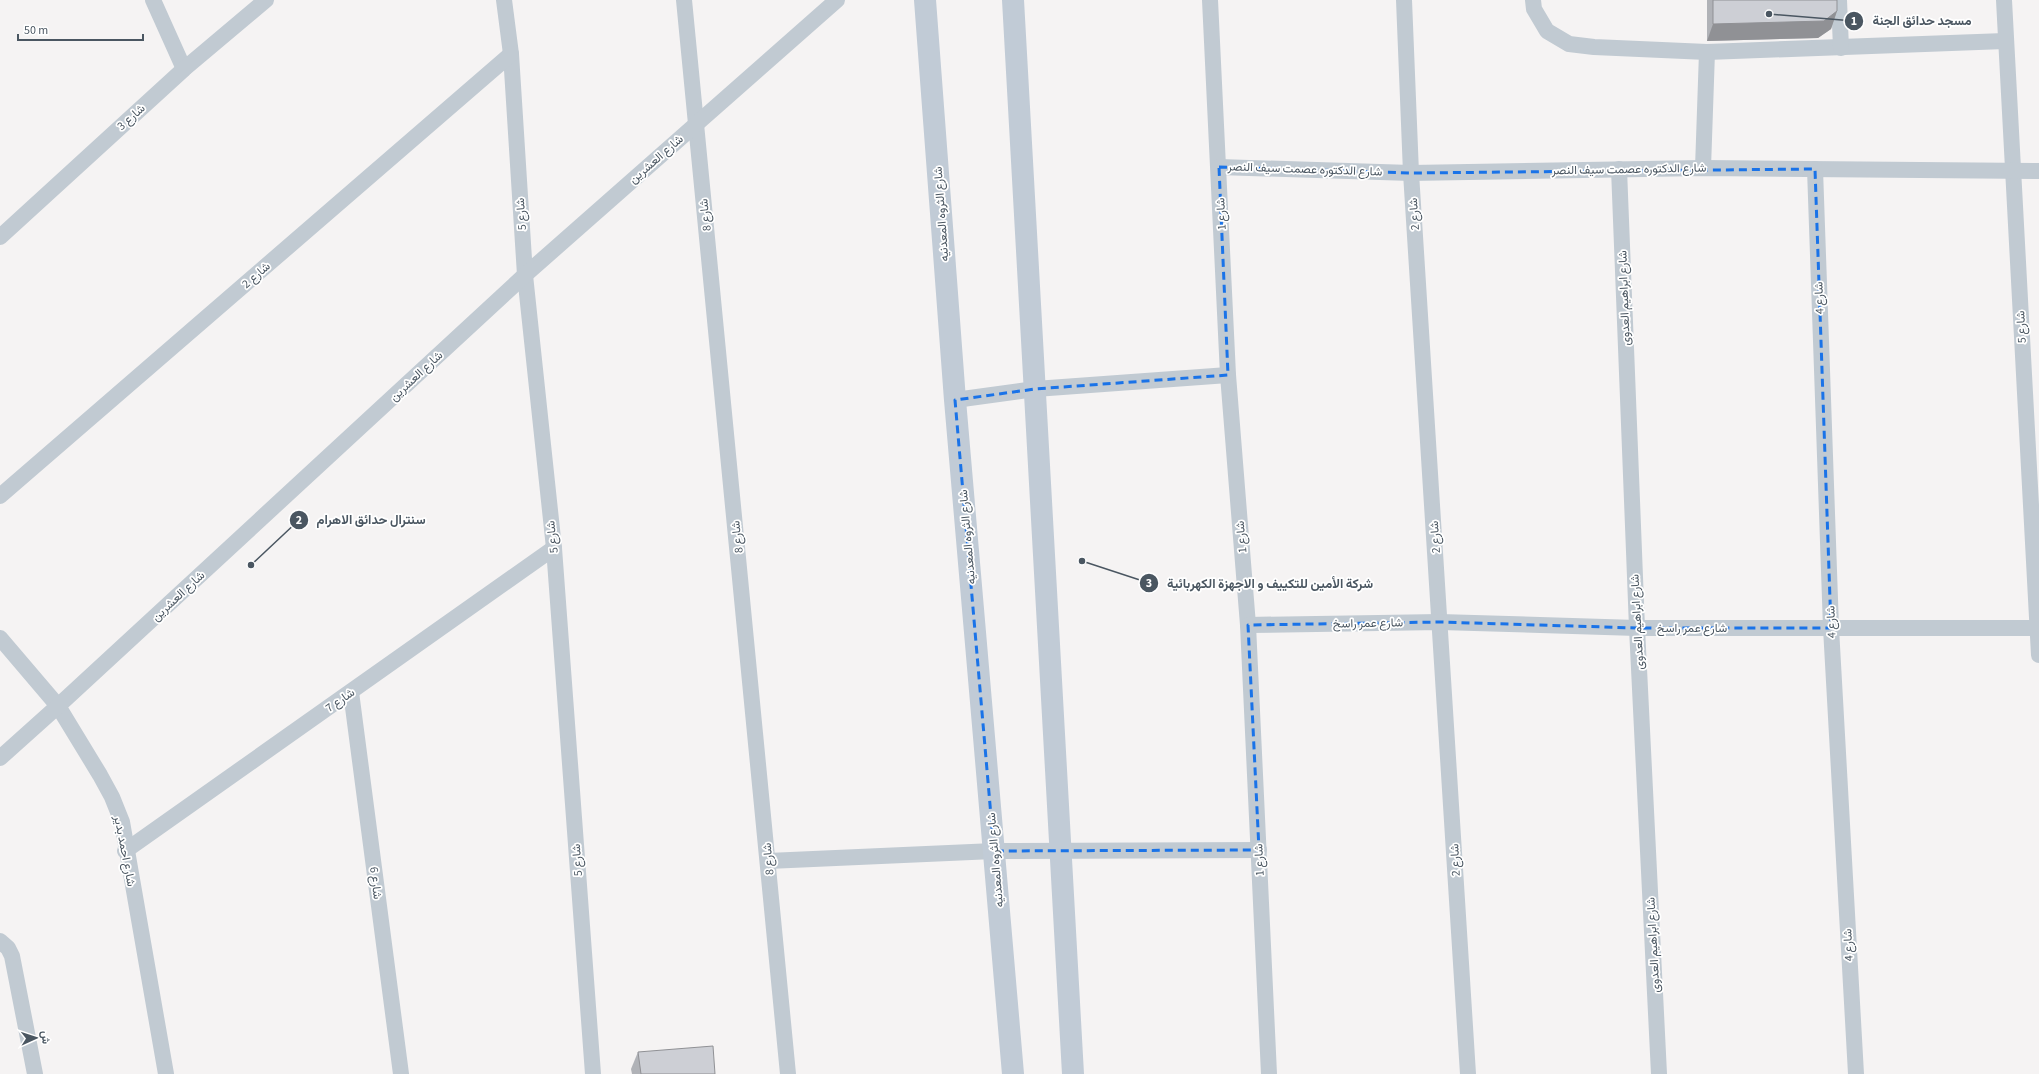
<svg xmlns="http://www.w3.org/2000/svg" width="2039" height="1074" font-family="'Source Sans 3',Vazirmatn,sans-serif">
  <rect width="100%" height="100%" fill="#f5f3f3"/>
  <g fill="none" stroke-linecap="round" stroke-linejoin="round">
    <!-- street -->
    <g stroke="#c1cad2" stroke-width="16">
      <polyline points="153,0 184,69"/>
      <polyline points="504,0 511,54 525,275 554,548 593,1074"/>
      <polyline points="684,0 788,1074"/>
      <polyline points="1210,0 1228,375 1248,625 1269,1074"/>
      <polyline points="1404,0 1411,173 1468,1074"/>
      <polyline points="1533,0 1534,9 1547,31 1569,44 1594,47 1707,52 2005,41"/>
      <polyline points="1839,0 1841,48"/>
      <polyline points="2004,0 2039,655"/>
      <polyline points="1219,167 1411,173 1703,168 2039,171"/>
      <polyline points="1703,168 1707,52"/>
      <polyline points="1619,169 1637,628 1659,1074"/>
      <polyline points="1815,169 1831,628 1856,1074"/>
      <polyline points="0,237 184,69 266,0"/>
      <polyline points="955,400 1035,389 1228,375"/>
      <polyline points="0,496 511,54"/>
      <polyline points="1248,625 1440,622 1637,628 2039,628"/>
      <polyline points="0,638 58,706 100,775 112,797 122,822 166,1074"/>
      <polyline points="351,692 401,1074"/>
      <polyline points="0,758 58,706 525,275 837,0"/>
      <polyline points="125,851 554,548"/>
      <polyline points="768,861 994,851 1259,850"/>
      <polyline points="0,941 8,948 12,956 35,1074"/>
    </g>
    <!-- secondary -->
    <g stroke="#c1cbd6" stroke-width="22">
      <polyline points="925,0 955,400 1013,1074"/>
      <polyline points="1013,0 1073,1074"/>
    </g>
  </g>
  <!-- wall -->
  <g fill="#b0b2b7">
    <polygon points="1707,0 1837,0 1837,11 1831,29 1818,38 1707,41"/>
    <polygon points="638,1052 715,1074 632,1074 631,1069"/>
  </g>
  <!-- shaded-wall -->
  <polygon fill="#909195" points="1837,11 1831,29 1818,38 1707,41 1713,24"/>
  <!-- building -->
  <g fill="#cdcfd5" stroke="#909195">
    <polygon points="1713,0 1837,0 1837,11 1824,21 1713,24"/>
    <polygon points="713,1046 715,1074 641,1074 638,1052"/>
  </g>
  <!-- marked area -->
  <path fill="none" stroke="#1a73e8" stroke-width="3" stroke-dasharray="8 5" stroke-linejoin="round" d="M1219 167 1411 173 1815 169 1831 628H1637L1440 622 1248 625 1259 850 994 851 955 400 1035 389 1228 375Z"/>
  <g text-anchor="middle" stroke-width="3.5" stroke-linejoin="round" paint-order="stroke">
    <!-- street labels -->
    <g font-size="12" fill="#4a5661" stroke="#fff">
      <text transform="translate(131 117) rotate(-42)" y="4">شارع 3</text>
      <text transform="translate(656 159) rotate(-41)" y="4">شارع العشرين</text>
      <text transform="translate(1305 169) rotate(2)" y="4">شارع الدكتوره عصمت سيف النصر</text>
      <text transform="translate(1629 169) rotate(-1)" y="4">شارع الدكتوره عصمت سيف النصر</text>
      <text transform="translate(521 214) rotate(-94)" y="4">شارع 5</text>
      <text transform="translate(941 214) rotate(-94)" y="4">شارع الثروه المعدنيه</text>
      <text transform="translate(1221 214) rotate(-93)" y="4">شارع 1</text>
      <text transform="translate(1414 214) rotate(-94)" y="4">شارع 2</text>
      <text transform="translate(705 215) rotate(-96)" y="4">شارع 8</text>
      <text transform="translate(256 275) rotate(-41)" y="4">شارع 2</text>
      <text transform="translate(1624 298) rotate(-92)" y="4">شارع ابراهيم العدوى</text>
      <text transform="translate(1819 298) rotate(-92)" y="4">شارع 4</text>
      <text transform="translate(2021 327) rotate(-93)" y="4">شارع 5</text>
      <text transform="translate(416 376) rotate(-43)" y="4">شارع العشرين</text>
      <text transform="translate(552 537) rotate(-96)" y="4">شارع 5</text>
      <text transform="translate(737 537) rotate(-96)" y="4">شارع 8</text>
      <text transform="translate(967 537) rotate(-95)" y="4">شارع الثروه المعدنيه</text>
      <text transform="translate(1241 537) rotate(-95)" y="4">شارع 1</text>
      <text transform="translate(1435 537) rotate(-94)" y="4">شارع 2</text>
      <text transform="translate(178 596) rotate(-43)" y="4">شارع العشرين</text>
      <text transform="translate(1637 622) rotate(-93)" y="4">شارع ابراهيم العدوى</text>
      <text transform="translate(1831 622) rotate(-92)" y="4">شارع 4</text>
      <text transform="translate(1368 623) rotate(-1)" y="4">شارع عمر راسخ</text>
      <text x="1692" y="632">شارع عمر راسخ</text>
      <text transform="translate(340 700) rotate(-35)" y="4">شارع 7</text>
      <text transform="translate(125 851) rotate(79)" y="4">شارع احمد بدير</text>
      <text transform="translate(768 859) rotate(-95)" y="4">شارع 8</text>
      <text transform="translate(577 860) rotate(-94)" y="4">شارع 5</text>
      <text transform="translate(995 860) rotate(-95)" y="4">شارع الثروه المعدنيه</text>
      <text transform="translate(1259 860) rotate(-93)" y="4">شارع 1</text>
      <text transform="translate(1455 860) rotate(-93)" y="4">شارع 2</text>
      <text transform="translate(376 883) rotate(83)" y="4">شارع 6</text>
      <text transform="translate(1653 945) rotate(-93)" y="4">شارع ابراهيم العدوى</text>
      <text transform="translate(1848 945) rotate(-93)" y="4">شارع 4</text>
    </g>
  </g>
  <!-- callouts -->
  <path fill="none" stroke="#4a5661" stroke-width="1.5" d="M1769 14L1854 21M251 565L299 520M1082 561L1149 583"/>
  <g fill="#4a5661" stroke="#fff" stroke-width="1.5">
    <circle cx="1769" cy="14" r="4"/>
    <circle cx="251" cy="565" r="4"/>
    <circle cx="1082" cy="561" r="4"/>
    <circle cx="1854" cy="21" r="10"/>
    <circle cx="299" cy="520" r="10"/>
    <circle cx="1149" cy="583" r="10"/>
  </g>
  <g font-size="12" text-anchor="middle" font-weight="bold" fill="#fff">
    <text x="1854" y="25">1</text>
    <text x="299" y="524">2</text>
    <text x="1149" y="587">3</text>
  </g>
  <g font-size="13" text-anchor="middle" font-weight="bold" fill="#4a5661" stroke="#fff" stroke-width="3.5" stroke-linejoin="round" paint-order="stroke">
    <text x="1922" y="25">مسجد حدائق الجنة</text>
    <text x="371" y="524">سنترال حدائق الاهرام</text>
    <text x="1270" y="588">شركة الأمين للتكييف و الاجهزة الكهربائية</text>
  </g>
  <!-- north arrow -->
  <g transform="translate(36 1038) rotate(87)" stroke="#ffffff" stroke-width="3" paint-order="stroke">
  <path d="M0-3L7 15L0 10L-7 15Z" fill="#4a5661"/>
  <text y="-6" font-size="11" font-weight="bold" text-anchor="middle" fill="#4a5661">ش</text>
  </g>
  <!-- scale -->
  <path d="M18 34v6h125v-6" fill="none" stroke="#4a5661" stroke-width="2"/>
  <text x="24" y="34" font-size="12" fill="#4a5661" stroke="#ffffff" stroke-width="3" paint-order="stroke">50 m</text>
</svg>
